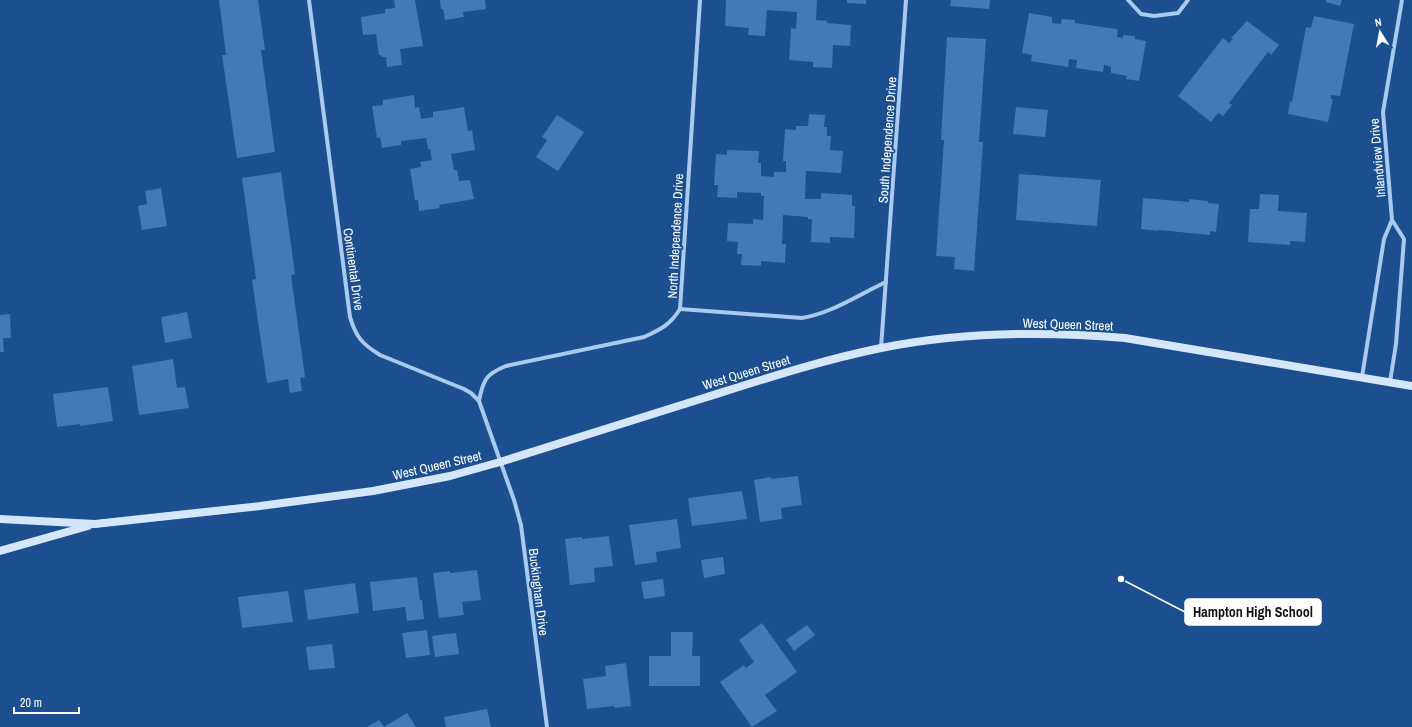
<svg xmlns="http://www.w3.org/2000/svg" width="1412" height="727" font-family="'Archivo Narrow',sans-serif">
  <rect width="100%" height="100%" fill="#1b4f8f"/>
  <!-- building -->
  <g fill="#4478b7">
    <polygon points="219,0 258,0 265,50 261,50 275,152 237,158 222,55 226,55"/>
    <polygon points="394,0 415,0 423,46 400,49 402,65 387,67 386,57 382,57 381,55 379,55 376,34 363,35 361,17 385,13 385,9 395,8"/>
    <polygon points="440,0 485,0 486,9 463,12 464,17 445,20 443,9 441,9"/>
    <polygon points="726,0 817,0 816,20 827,21 827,23 851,25 850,46 833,45 832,68 813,67 813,62 789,60 791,28 796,29 797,12 767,10 765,36 748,35 749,28 725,26"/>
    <polygon points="847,0 866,0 866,4 847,3"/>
    <polygon points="951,0 990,0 989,9 950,6"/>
    <polygon points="1326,0 1342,0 1340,6 1326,2"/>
    <polygon points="1029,13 1052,17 1052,23 1061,24 1062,19 1075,20 1075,23 1116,29 1118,30 1117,37 1123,38 1123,35 1135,36 1135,39 1146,41 1139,81 1126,79 1127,76 1111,73 1111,67 1104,65 1103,72 1076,68 1077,60 1069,59 1068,67 1031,61 1032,55 1022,53"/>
    <polygon points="1314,16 1354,24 1340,96 1331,95 1331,99 1333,99 1328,122 1288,114 1290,101 1292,102 1306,27 1311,28"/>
    <polygon points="1247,21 1279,45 1271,55 1268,52 1229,103 1232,105 1223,116 1218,113 1211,122 1178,96 1223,38 1229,43 1233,39 1231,38"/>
    <polygon points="947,37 986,39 979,142 983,142 974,271 954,269 955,257 936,256 944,140 941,140"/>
    <polygon points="414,95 415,108 419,107 421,119 433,117 433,112 464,107 468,131 472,130 475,150 451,154 454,170 457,170 459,181 470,180 474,199 439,205 440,208 419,211 418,200 415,200 410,169 421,167 420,162 432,160 430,149 428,149 426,138 401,141 401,145 382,148 380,137 377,138 372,106 383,105 383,100"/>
    <polygon points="1016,107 1048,110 1045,137 1013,134"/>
    <polygon points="809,114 825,115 824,127 827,127 827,136 831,136 830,150 843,151 841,173 806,171 805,199 821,199 821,193 852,195 852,206 855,206 854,238 830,237 830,243 811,242 812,219 808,219 808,217 783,215 782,244 786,244 785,263 761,261 761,266 741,265 742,254 737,254 738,242 727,241 728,223 753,224 753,219 763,220 764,196 761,196 761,193 737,192 737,198 717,197 718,185 714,185 716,154 727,155 727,150 759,151 758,163 761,163 761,176 774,177 774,172 786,172 786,161 783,161 785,129 796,130 796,126 808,126"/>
    <polygon points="557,115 584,132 558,171 536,157 547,140 542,137"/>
    <polygon points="281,172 295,274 291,275 305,377 300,378 302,391 290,393 288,379 267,383 252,280 256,279 242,178"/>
    <polygon points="1019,174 1101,180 1097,226 1016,220"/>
    <polygon points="161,188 167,226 142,230 138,206 147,204 145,191"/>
    <polygon points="1260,194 1279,195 1278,211 1307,213 1305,242 1290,241 1290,245 1248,242 1250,209 1259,209"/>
    <polygon points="1143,198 1189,202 1189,199 1208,201 1208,203 1219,204 1216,232 1210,231 1210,235 1159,230 1159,231 1141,229"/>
    <polygon points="187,312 192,338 165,343 161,317"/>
    <polygon points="10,314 11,338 3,338 4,352 0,352 0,315"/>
    <polygon points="173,359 177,388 185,387 189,408 139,415 132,366"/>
    <polygon points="108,387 113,421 80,426 80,424 57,427 53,394"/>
    <polygon points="798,476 802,505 781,508 782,519 760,522 754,480 771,477 771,479"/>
    <polygon points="742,491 747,519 692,526 688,498"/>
    <polygon points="677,519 681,548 656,552 657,562 635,565 629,525"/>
    <polygon points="609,536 613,566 594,568 595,582 570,585 565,539 582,537 582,539"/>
    <polygon points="723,557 725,574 704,578 701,560"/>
    <polygon points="477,570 481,600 462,602 464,615 439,618 433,573 450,571 450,573"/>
    <polygon points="417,577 420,600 422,600 424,619 407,621 405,607 373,611 370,582"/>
    <polygon points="663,579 665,596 644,599 641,582"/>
    <polygon points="355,583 359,613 308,620 304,590"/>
    <polygon points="288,591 293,622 242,628 238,597"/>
    <polygon points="762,623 797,672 765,695 777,711 752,727 720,682 744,665 746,668 754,662 739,640"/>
    <polygon points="807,625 815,635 794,651 786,640"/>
    <polygon points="427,630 430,655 406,658 402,633"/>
    <polygon points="671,632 693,632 692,656 700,656 700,686 649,686 649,656 671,656"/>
    <polygon points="456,633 459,654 435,657 432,636"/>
    <polygon points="332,644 335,668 309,670 306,647"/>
    <polygon points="626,663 631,706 615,708 614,706 587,709 583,679 606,676 605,666"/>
    <polygon points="487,709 491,727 446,727 444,717"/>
    <polygon points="407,713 416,727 384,727"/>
    <polygon points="379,720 384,727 367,727"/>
  </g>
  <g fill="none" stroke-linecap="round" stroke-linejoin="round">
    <!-- street -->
    <g stroke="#a9c9ee" stroke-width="4">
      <path d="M309 0 350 317C356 337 362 344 380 355L464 389 471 393 479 401 514 500 521 525 547 727"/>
      <polyline points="1128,0 1141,14 1154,16 1178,13 1188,0"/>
      <polyline points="1392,220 1383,112 1402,0"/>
      <path d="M680 309 802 318C832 313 858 295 886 282"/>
      <polyline points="881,348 906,0"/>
      <polyline points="1362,377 1384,239 1392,220 1404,239 1396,344 1390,382"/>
      <path d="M479 401C483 380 486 374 506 366L644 337C661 329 670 325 680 309L700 0"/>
    </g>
    <!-- secondary -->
    <g stroke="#d6e6fa" stroke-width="8">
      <path d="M0 519 95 524 260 506 373 491 450 476 500 462C569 440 638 419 707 397 764 379 822 360 881 348 961 332 1044 331 1125 338L1412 386"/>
      <polyline points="0,551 88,526"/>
    </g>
  </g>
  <g text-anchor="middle" stroke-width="3.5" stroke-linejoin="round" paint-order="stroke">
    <!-- street labels -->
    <g font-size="13" fill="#fff" stroke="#1b4f8f">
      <text transform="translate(887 140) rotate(-86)" y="5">South Independence Drive</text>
      <text transform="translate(1377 158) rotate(-95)" y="5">Inlandview Drive</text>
      <text transform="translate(675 236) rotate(-87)" y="5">North Independence Drive</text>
      <text transform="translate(354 269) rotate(82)" y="5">Continental Drive</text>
      <text transform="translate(1068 324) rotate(2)" y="5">West Queen Street</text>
      <text transform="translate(746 372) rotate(-17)" y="5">West Queen Street</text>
      <text transform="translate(437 465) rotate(-13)" y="5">West Queen Street</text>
      <text transform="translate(539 592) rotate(83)" y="5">Buckingham Drive</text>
    </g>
  </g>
  <!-- callouts -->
  <path fill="none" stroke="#fff" stroke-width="1.5" d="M1121 579L1185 612"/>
  <circle fill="#fff" stroke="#1b4f8f" stroke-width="1.5" cx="1121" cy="579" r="4"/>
  <rect fill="#fff" stroke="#fff" stroke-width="1.5" x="1185" y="599" width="136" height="26" rx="4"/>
  <g font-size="14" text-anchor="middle" font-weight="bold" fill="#111">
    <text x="1253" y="617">Hampton High School</text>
  </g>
  <!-- north arrow -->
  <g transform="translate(1380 32) rotate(349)" stroke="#1b4f8f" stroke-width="3" paint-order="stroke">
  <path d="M0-3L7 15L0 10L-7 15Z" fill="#ffffff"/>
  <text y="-6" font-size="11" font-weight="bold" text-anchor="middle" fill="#ffffff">N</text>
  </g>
  <!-- scale -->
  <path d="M14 707v6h65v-6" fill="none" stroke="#ffffff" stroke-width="2"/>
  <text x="20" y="707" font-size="12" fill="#ffffff" stroke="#1b4f8f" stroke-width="3" paint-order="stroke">20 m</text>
</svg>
